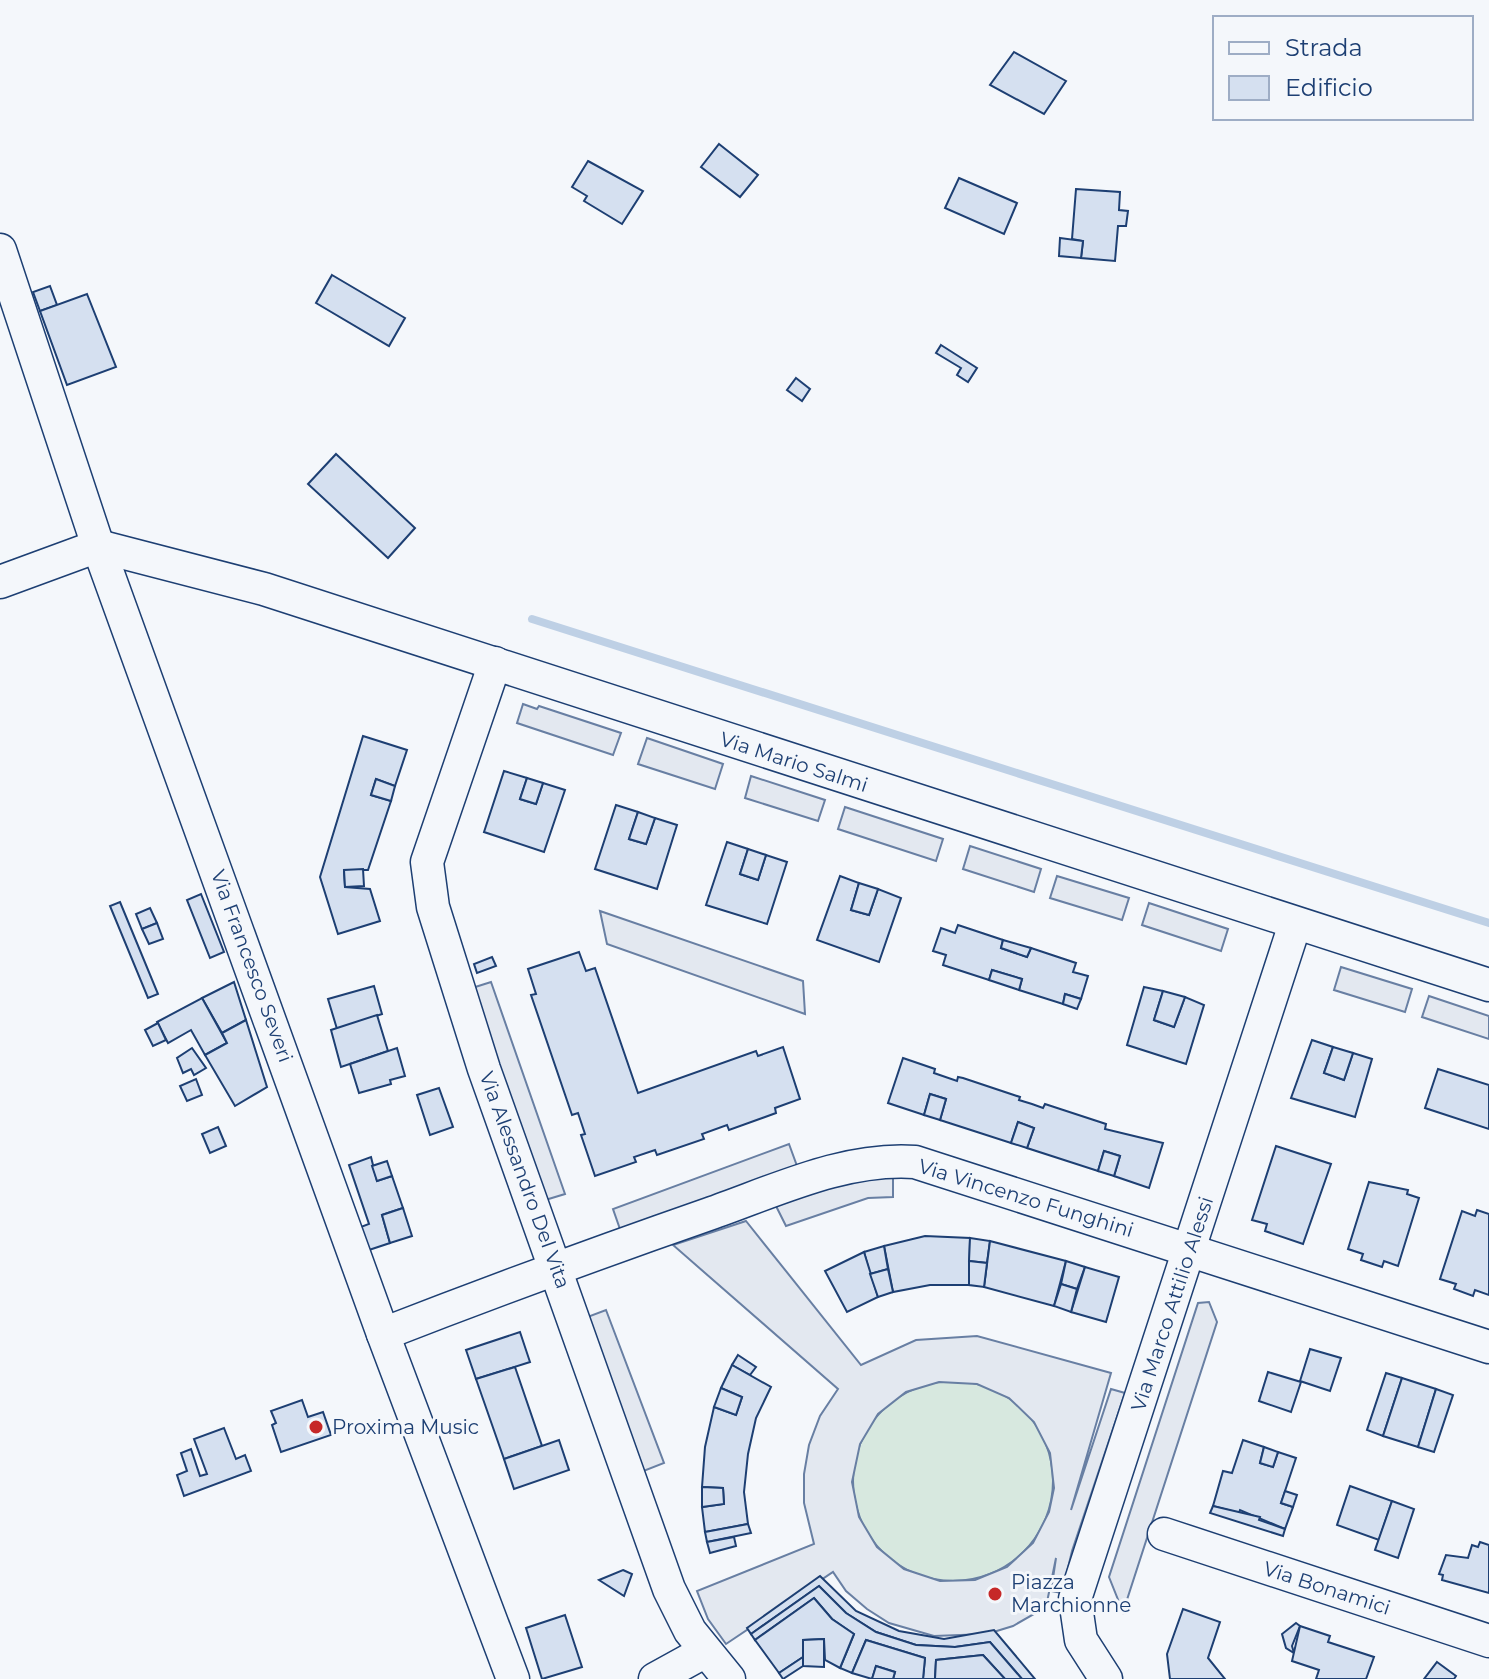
<svg xmlns="http://www.w3.org/2000/svg" width="1489" height="1679" font-family="Montserrat,sans-serif">
  <rect width="100%" height="100%" fill="#f4f7fb"/>
  <!-- green -->
  <circle fill="#d7e8df" stroke="#687fa3" stroke-width="2" cx="953" cy="1481" r="100"/>
  <!-- parking -->
  <g fill="#e3e8f0" stroke="#687fa3" stroke-width="2" fill-rule="evenodd">
    <polygon points="523,704 537,709 539,706 621,733 613,755 517,723"/>
    <polygon points="647,738 723,764 715,789 638,764"/>
    <polygon points="751,776 825,800 818,821 745,798"/>
    <polygon points="845,807 943,839 936,861 838,829"/>
    <polygon points="970,846 1041,869 1034,892 963,869"/>
    <polygon points="1057,876 1129,898 1122,920 1050,898"/>
    <polygon points="1149,903 1228,929 1221,951 1142,925"/>
    <polygon points="600,911 803,981 805,1014 607,944"/>
    <polygon points="1341,967 1412,989 1405,1012 1334,990"/>
    <polygon points="491,982 565,1194 542,1201 469,989"/>
    <polygon points="1429,996 1489,1016 1489,1039 1422,1017"/>
    <polygon points="789,1144 797,1166 621,1232 613,1209"/>
    <polygon points="893,1176 893,1197 868,1198 786,1226 776,1206 834,1185"/>
    <path d="M746 1221 861 1365 916 1340 977 1336 1111 1373 1071 1510 1111 1389 1125 1393 1072 1551 1062 1593 1051 1591 1056 1558 1046 1607 1013 1626 987 1634 934 1636 889 1623 867 1609 846 1591 833 1572 726 1644 708 1619 697 1591 814 1544 804 1503V1474L809 1445 820 1416 838 1389 673 1245ZM939 1382 977 1384 1009 1398 1034 1422 1050 1453 1054 1488 1049 1512 1033 1543 1007 1567 975 1580 940 1581 904 1569 877 1547 859 1517 852 1482 860 1444 878 1414 906 1392Z"/>
    <polygon points="1209,1302 1217,1322 1123,1612 1109,1577 1198,1303"/>
    <polygon points="606,1310 664,1463 641,1472 582,1319"/>
  </g>
  <g fill="none" stroke-linecap="round" stroke-linejoin="round">
    <!-- stream -->
    <polyline stroke="#bed0e5" stroke-width="8" points="532,619 1489,923"/>
  </g>
  <!-- building -->
  <g fill="#d5e0f0" stroke="#1d3f73" stroke-width="2">
    <polygon points="1014,52 1066,81 1044,114 990,85"/>
    <polygon points="719,144 758,175 740,197 701,167"/>
    <polygon points="588,161 643,191 622,224 584,201 587,196 572,187"/>
    <polygon points="959,178 1017,203 1004,234 945,208"/>
    <polygon points="1076,189 1120,192 1119,210 1128,211 1126,226 1118,226 1115,261 1081,258 1083,241 1072,239"/>
    <polygon points="1060,238 1083,241 1081,258 1059,256"/>
    <polygon points="332,275 405,318 389,346 316,303"/>
    <polygon points="50,286 57,305 40,311 33,292"/>
    <polygon points="87,294 116,367 67,385 40,311"/>
    <polygon points="941,345 977,368 968,382 957,375 961,368 936,353"/>
    <polygon points="796,378 810,389 802,401 787,390"/>
    <polygon points="336,454 415,528 388,558 308,484"/>
    <polygon points="363,736 407,750 395,786 376,779 371,795 391,801 368,870 344,870 345,887 370,889 380,921 338,934 320,877"/>
    <polygon points="504,771 527,778 520,799 536,804 543,783 565,790 544,852 484,832"/>
    <polygon points="527,778 543,783 536,804 520,799"/>
    <polygon points="376,779 395,786 391,801 371,795"/>
    <polygon points="616,805 638,812 629,839 646,844 655,818 677,825 657,889 595,869"/>
    <polygon points="638,812 655,818 646,844 629,839"/>
    <polygon points="727,842 748,849 740,874 758,880 766,855 787,862 767,924 706,905"/>
    <polygon points="748,849 766,855 758,880 740,874"/>
    <polygon points="363,869 364,886 345,887 344,870"/>
    <polygon points="840,876 859,883 851,910 869,915 878,889 901,898 879,962 817,940"/>
    <polygon points="859,883 878,889 869,915 851,910"/>
    <polygon points="201,894 224,952 210,958 187,900"/>
    <polygon points="120,902 158,994 148,998 110,906"/>
    <polygon points="150,908 157,923 142,929 136,914"/>
    <polygon points="157,923 163,939 149,944 142,929"/>
    <polygon points="958,925 1003,940 1001,948 1027,957 1031,948 1076,963 1073,972 1088,976 1081,999 1065,994 1063,1004 1019,990 1022,979 992,970 989,980 943,965 946,955 933,951 941,928 955,933"/>
    <polygon points="1003,940 1031,948 1027,957 1001,948"/>
    <polygon points="579,952 586,971 595,968 638,1093 756,1051 758,1056 783,1047 800,1099 775,1108 776,1113 729,1130 727,1125 702,1134 704,1139 657,1155 655,1150 634,1157 636,1162 595,1176 581,1135 585,1134 578,1113 572,1115 531,995 536,994 528,969"/>
    <polygon points="492,957 496,966 477,973 474,964"/>
    <polygon points="992,970 1022,979 1019,990 989,980"/>
    <polygon points="234,982 246,1020 222,1033 202,998"/>
    <polygon points="374,986 382,1014 337,1029 328,999"/>
    <polygon points="1144,987 1163,991 1154,1020 1174,1027 1185,997 1204,1005 1186,1064 1127,1045"/>
    <polygon points="1163,991 1185,997 1174,1027 1154,1020"/>
    <polygon points="1065,994 1081,999 1077,1009 1063,1004"/>
    <polygon points="202,998 227,1043 205,1055 191,1030 168,1043 157,1022"/>
    <polygon points="377,1015 388,1051 341,1067 331,1030"/>
    <polygon points="246,1020 267,1087 235,1106 205,1055 227,1043 222,1033"/>
    <polygon points="158,1023 166,1040 153,1046 145,1030"/>
    <polygon points="1312,1040 1333,1047 1324,1073 1344,1080 1353,1053 1372,1059 1355,1117 1291,1098"/>
    <polygon points="1333,1047 1353,1053 1344,1080 1324,1073"/>
    <polygon points="192,1048 206,1068 194,1075 191,1069 183,1073 177,1058"/>
    <polygon points="397,1048 405,1076 390,1080 391,1084 359,1093 350,1064"/>
    <polygon points="903,1058 935,1069 934,1073 957,1081 958,1077 963,1078 1020,1097 1019,1100 1032,1104 1043,1108 1045,1104 1106,1124 1105,1129 1163,1143 1149,1188 1114,1176 1120,1156 1104,1151 1098,1171 1027,1148 1034,1128 1018,1122 1011,1143 940,1120 946,1099 930,1094 924,1115 888,1103"/>
    <polygon points="1438,1069 1489,1085 1489,1129 1425,1108"/>
    <polygon points="196,1079 202,1095 187,1101 180,1086"/>
    <polygon points="439,1088 453,1127 430,1135 417,1095"/>
    <polygon points="930,1094 946,1099 940,1120 924,1115"/>
    <polygon points="1018,1122 1034,1128 1027,1148 1011,1143"/>
    <polygon points="218,1127 226,1146 210,1153 202,1134"/>
    <polygon points="1276,1146 1331,1164 1303,1244 1265,1231 1267,1224 1252,1220"/>
    <polygon points="1104,1151 1120,1156 1114,1176 1098,1171"/>
    <polygon points="371,1157 377,1181 392,1176 403,1208 382,1215 390,1243 366,1251 358,1228 369,1224 349,1165"/>
    <polygon points="387,1161 392,1176 377,1181 372,1166"/>
    <polygon points="1369,1182 1408,1190 1407,1194 1419,1198 1398,1266 1384,1261 1382,1267 1361,1260 1363,1254 1348,1249"/>
    <polygon points="403,1208 412,1236 390,1243 382,1215"/>
    <polygon points="1477,1210 1489,1214 1489,1295 1475,1290 1473,1296 1454,1289 1456,1284 1440,1279 1462,1211 1475,1216"/>
    <polygon points="925,1236 970,1238 969,1285 930,1285 893,1292 884,1246"/>
    <polygon points="970,1238 990,1241 987,1263 969,1261"/>
    <polygon points="990,1241 1066,1261 1054,1306 984,1287"/>
    <polygon points="884,1246 888,1269 870,1274 864,1252"/>
    <polygon points="864,1252 878,1297 847,1312 825,1271"/>
    <polygon points="969,1261 987,1263 984,1287 969,1285"/>
    <polygon points="1066,1261 1085,1267 1077,1289 1061,1284"/>
    <polygon points="1085,1267 1119,1277 1106,1322 1071,1312"/>
    <polygon points="888,1269 893,1292 878,1297 870,1274"/>
    <polygon points="1061,1284 1077,1289 1071,1312 1054,1306"/>
    <polygon points="520,1332 530,1362 476,1379 466,1350"/>
    <polygon points="1310,1349 1341,1358 1330,1391 1300,1381"/>
    <polygon points="738,1355 756,1367 750,1375 732,1365"/>
    <polygon points="732,1365 771,1387 756,1418 748,1454 744,1492 748,1524 705,1532 702,1507 724,1504 723,1488 702,1487 705,1447 714,1407 736,1415 742,1397 721,1388"/>
    <polygon points="515,1367 542,1446 504,1459 476,1379"/>
    <polygon points="1268,1372 1301,1382 1291,1412 1259,1401"/>
    <polygon points="1386,1373 1402,1378 1383,1436 1367,1430"/>
    <polygon points="1402,1378 1436,1389 1418,1447 1383,1436"/>
    <polygon points="721,1388 742,1397 736,1415 714,1407"/>
    <polygon points="1436,1389 1453,1395 1434,1452 1418,1447"/>
    <polygon points="302,1400 308,1417 323,1412 331,1435 281,1452 272,1425 276,1423 271,1411"/>
    <polygon points="224,1428 236,1459 245,1455 251,1471 184,1496 177,1475 187,1471 181,1453 191,1449 200,1476 207,1474 194,1439"/>
    <polygon points="559,1440 569,1470 514,1489 504,1459"/>
    <polygon points="1243,1440 1264,1447 1260,1463 1273,1467 1278,1452 1296,1458 1281,1503 1293,1507 1285,1529 1240,1510 1239,1513 1213,1506 1223,1471 1232,1473"/>
    <polygon points="1264,1447 1278,1452 1273,1467 1260,1463"/>
    <polygon points="1350,1486 1392,1501 1379,1540 1337,1525"/>
    <polygon points="702,1487 723,1488 724,1504 702,1507"/>
    <polygon points="1285,1491 1297,1495 1293,1507 1281,1503"/>
    <polygon points="1392,1501 1414,1509 1398,1558 1375,1550"/>
    <polygon points="1213,1506 1260,1517 1259,1520 1285,1529 1283,1536 1210,1513"/>
    <polygon points="748,1524 751,1533 707,1542 705,1532"/>
    <polygon points="734,1537 736,1546 710,1553 707,1542"/>
    <polygon points="1480,1542 1489,1545 1489,1593 1442,1580 1443,1575 1439,1574 1446,1555 1468,1558 1472,1545 1478,1547"/>
    <polygon points="623,1570 632,1574 624,1596 599,1580"/>
    <polygon points="820,1576 856,1611 899,1631 944,1639 994,1630 1035,1679 1022,1679 990,1642 955,1647 916,1645 876,1632 846,1613 819,1586 751,1634 747,1628"/>
    <polygon points="819,1586 846,1613 876,1632 916,1645 955,1647 990,1642 1022,1679 1005,1679 983,1655 936,1660 935,1679 923,1679 925,1658 866,1640 852,1673 840,1668 854,1634 832,1619 814,1598 755,1640 751,1634"/>
    <polygon points="814,1598 832,1619 854,1634 840,1668 825,1660 824,1639 803,1640 803,1657 779,1673 755,1640"/>
    <polygon points="1183,1609 1220,1622 1208,1658 1225,1679 1170,1679 1167,1654"/>
    <polygon points="565,1615 582,1667 542,1679 526,1628"/>
    <polygon points="1296,1623 1300,1626 1292,1646 1294,1653 1286,1648 1282,1634"/>
    <polygon points="1300,1626 1330,1636 1328,1642 1374,1657 1366,1679 1316,1679 1319,1670 1292,1661"/>
    <polygon points="824,1639 824,1667 803,1666 803,1640"/>
    <polygon points="866,1640 925,1658 923,1679 893,1679 895,1672 876,1666 872,1679 852,1673"/>
    <polygon points="983,1655 1005,1679 935,1679 936,1660"/>
    <polygon points="803,1657 803,1666 783,1679 779,1673"/>
    <polygon points="1437,1662 1456,1676 1454,1679 1424,1679"/>
    <polygon points="876,1666 895,1672 893,1679 872,1679"/>
  </g>
  <g fill="none" stroke-linecap="round" stroke-linejoin="round">
    <!-- minor casing -->
    <g stroke="#1d3f73" stroke-width="35">
      <g id="minor">
        <polyline points="0,250 98,546 383,1334 513,1679"/>
        <polyline points="98,546 264,589 1489,985"/>
        <polyline points="0,582 98,546"/>
        <polyline points="495,663 427,862 433,907 484,1069 669,1589 690,1631 729,1679"/>
        <path d="M383 1334C491 1292 600 1252 709 1214 775 1191 844 1157 915 1162L1489 1347"/>
        <polyline points="1164,1534 1489,1641"/>
        <polyline points="655,1679 704,1652"/>
        <polyline points="1106,1679 1081,1640 1075,1599 1295,924"/>
      </g>
    </g>
    <!-- minor -->
    <use href="#minor" stroke="#f4f7fb" stroke-width="32"/>
  </g>
  <!-- markers -->
  <g fill="#c62828" stroke="#f4f7fb" stroke-width="3">
    <circle cx="316" cy="1427" r="8"/>
    <circle cx="995" cy="1594" r="8"/>
  </g>
  <g text-anchor="middle" stroke-width="6" stroke-linejoin="round" paint-order="stroke">
    <!-- street labels -->
    <g font-size="20" fill="#1d3f73" stroke="#f4f7fb">
      <text transform="translate(794 762) rotate(18)" y="7">Via Mario Salmi</text>
      <text transform="translate(252 966) rotate(70)" y="7">Via Francesco Severi</text>
      <text transform="translate(525 1180) rotate(70)" y="7">Via Alessandro Del Vita</text>
      <text transform="translate(1026 1198) rotate(17)" y="7">Via Vincenzo Funghini</text>
      <text transform="translate(1172 1304) rotate(-72)" y="7">Via Marco Attilio Alessi</text>
      <text transform="translate(1327 1588) rotate(18)" y="7">Via Bonamici</text>
    </g>
    <!-- poi labels -->
    <g font-size="20" fill="#1d3f73" stroke="#f4f7fb" text-anchor="start">
      <text x="332" y="1434">Proxima Music</text>
      <text x="1011" y="1589">Piazza<tspan x="1011" dy="23">Marchionne</tspan></text>
    </g>
  </g>
  <!-- legend -->
  <rect x="1213" y="16" width="260" height="104" fill="#f4f7fb" stroke="#9eadc5" stroke-width="2"/>
  <rect x="1229" y="42" width="40" height="12" fill="#f4f7fb" stroke="#9eadc5" stroke-width="2"/>
  <text x="1285" y="56" font-size="24" fill="#1d3f73">Strada</text>
  <rect x="1229" y="76" width="40" height="24" fill="#d5e0f0" stroke="#9eadc5" stroke-width="2"/>
  <text x="1285" y="96" font-size="24" fill="#1d3f73">Edificio</text>
</svg>
